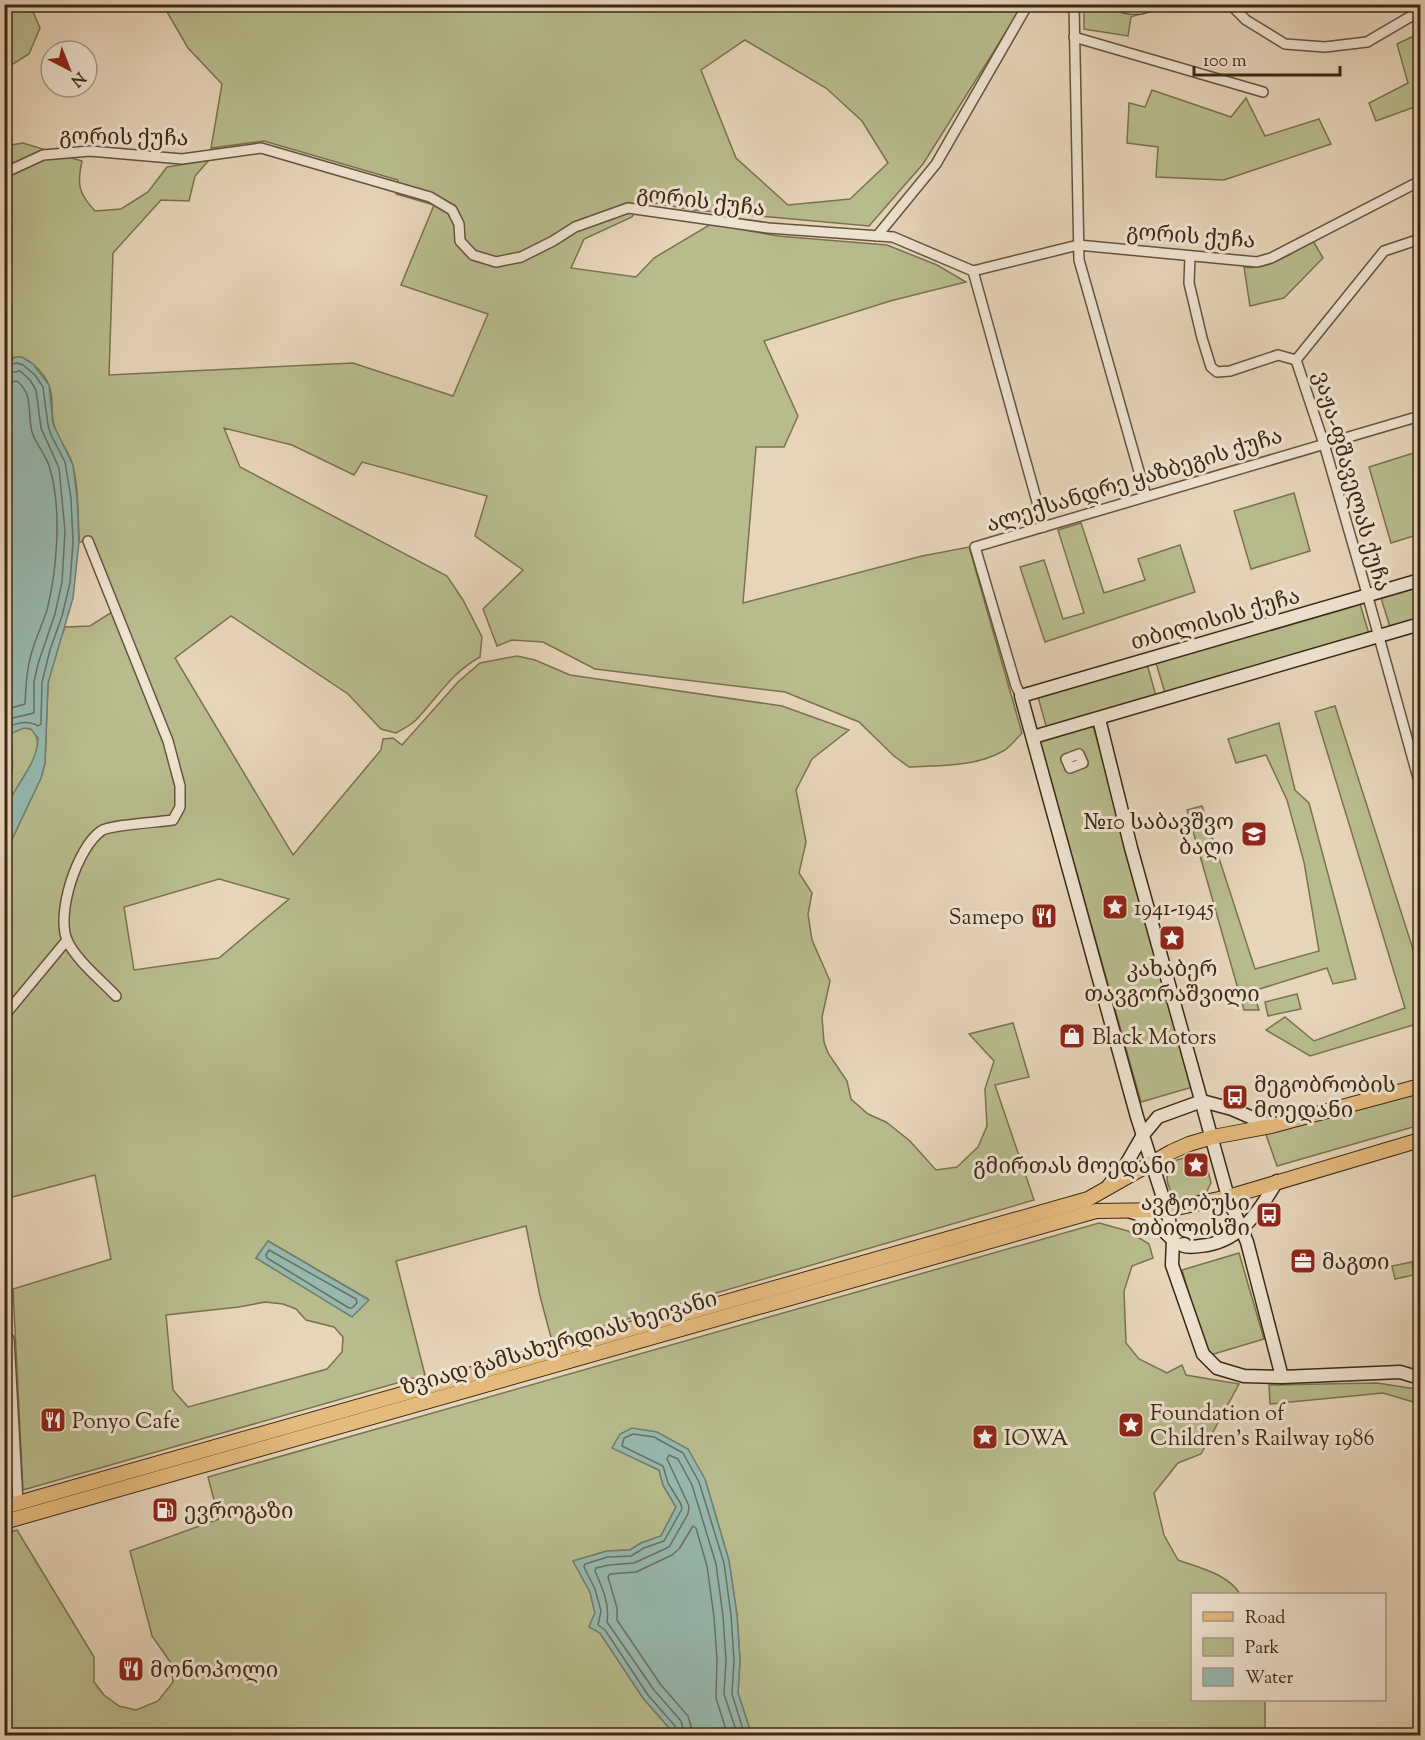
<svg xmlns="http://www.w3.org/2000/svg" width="1425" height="1740" font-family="'Sorts Mill Goudy','Noto Serif Georgian',serif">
  <rect width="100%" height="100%" fill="#e7d5ba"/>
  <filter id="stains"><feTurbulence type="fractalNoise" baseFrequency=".00333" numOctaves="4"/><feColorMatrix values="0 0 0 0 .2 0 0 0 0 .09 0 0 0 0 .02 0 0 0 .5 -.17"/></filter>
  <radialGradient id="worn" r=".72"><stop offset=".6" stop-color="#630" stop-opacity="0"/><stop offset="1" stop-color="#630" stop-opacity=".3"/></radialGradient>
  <!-- green -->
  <g fill="#b8bc8d" stroke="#7a7250" stroke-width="1.5" fill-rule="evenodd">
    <polygon points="5,4 30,5 40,28 29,54 5,69"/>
    <path d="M163 5H1023L923 164 869 226 694 210 643 201 632 217 584 239 571 268 636 277 654 258 711 224 778 236 887 245 937 265 966 282 890 301 764 341 798 416 784 447H756L743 603 922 556 969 547 1022 733C1016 739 1011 746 1005 750 977 767 941 765 909 767L894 756 859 722 785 692 595 669 543 642 512 640 497 646 483 609 523 570 475 536 487 496 362 462 354 475 292 445 224 428 240 467 447 576 463 600 482 637 480 657C451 673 438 697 416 720 411 725 403 729 396 733L381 729 348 694 231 616 175 658 293 855 381 750 383 739 393 738 402 745 458 682 480 663 517 656 535 660 570 675 782 706 849 730 812 759 796 790 806 842 799 873 812 893 808 914 812 940 830 981 822 1017 824 1042 828 1053 847 1081 851 1099 868 1114 886 1122 910 1141 936 1170 957 1167 978 1147 987 1126 985 1089 994 1061 969 1034 1013 1023 1029 1077 995 1085 1034 1200 552 1341 540 1296 526 1226 396 1261 425 1375 23 1490 13 1289 111 1259 95 1175 5 1199V854L41 778 45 763 48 683 55 652 65 627 90 626 117 609 89 541 79 542C78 516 79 488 72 463 68 449 57 439 54 425 51 415 53 404 51 393 49 378 33 359 18 357 13 357 9 359 5 361V146L23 143 82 161C77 184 78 193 95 211L121 209 148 192 167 167 209 160 195 176 189 201 161 200 113 253 109 375 353 363 453 396 488 314 401 285 434 205 396 194 398 180 264 141 211 148 222 84 188 48ZM745 40 826 88 862 121 888 163 850 199 788 205 736 158 701 70ZM219 879 289 899 219 958 134 970 124 907ZM268 1241 368 1299V1300L352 1316 256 1258ZM265 1302 283 1304 296 1309 306 1320 334 1327 343 1337 342 1352 327 1369 188 1407 173 1390 166 1315 239 1307Z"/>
    <polygon points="1084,5 1167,5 1131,17 1128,36 1084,29"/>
    <polygon points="1420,33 1420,105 1376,121 1369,103 1408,83 1397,44"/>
    <polygon points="1152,90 1231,117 1246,98 1265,136 1319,119 1331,144 1224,180 1156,177 1158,147 1127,143 1129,103 1145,107"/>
    <path d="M1313 241 1323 258 1284 298 1250 306 1244 267C1268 271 1293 252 1313 241Z"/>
    <polygon points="1420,451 1420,534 1391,543 1369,467"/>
    <polygon points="1294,493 1310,551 1251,569 1234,511"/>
    <polygon points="1081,523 1104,593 1145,580 1138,559 1180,545 1195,592 1045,642 1020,567 1044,560 1063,619 1084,613 1058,530"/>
    <polygon points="1420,587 1420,618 1390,627 1381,598"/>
    <polygon points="1360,604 1369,634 1165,693 1156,663"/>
    <polygon points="1147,664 1156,696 1047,729 1038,697"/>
    <polygon points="1335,706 1420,971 1420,1023 1310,1056 1266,1030 1285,1017 1314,1041 1405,1008 1315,712"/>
    <polygon points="1279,723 1295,790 1309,803 1356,979 1333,984 1327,968 1253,991 1259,1010 1244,1010 1187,810 1202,806 1255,969 1319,951 1304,862 1287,800 1266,755 1236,763 1228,739"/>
    <polygon points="1093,726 1196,1086 1141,1102 1040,742"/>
    <path d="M24 728 31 729C49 746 27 769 18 786 13 794 9 803 5 812V790C17 777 11 749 11 732Z"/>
    <polygon points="1297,994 1301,1009 1268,1016 1265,1002"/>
    <polygon points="1420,1090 1420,1125 1277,1166 1264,1129"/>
    <path d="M1194 1155 1206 1162 1211 1183 1206 1193 1182 1201C1167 1192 1164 1178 1170 1162Z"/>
    <path d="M1099 1223 1128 1231 1149 1244 1153 1258 1132 1266 1124 1291 1126 1343 1139 1359 1167 1373 1182 1365 1186 1375 1239 1384 1201 1454 1178 1463 1154 1493 1164 1535 1178 1560C1200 1568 1228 1574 1240 1594H1192V1700H1265V1735H749L751 1733 738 1693 740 1660 737 1615 729 1561 705 1479 613 1448 659 1470 663 1485 676 1507 661 1536 641 1543 630 1550 607 1551 573 1561 590 1592 595 1613 589 1627 600 1633 643 1698 670 1729 672 1735 5 1736V1534L17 1530 94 1657V1682L104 1695 119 1706 136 1710 158 1701 173 1682 171 1663 152 1636 130 1551 219 1519 208 1477Z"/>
    <polygon points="1239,1253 1264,1339 1207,1356 1182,1270"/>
    <polygon points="1412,1262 1414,1275 1395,1279 1392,1266"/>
    <polygon points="1377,1383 1416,1389 1420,1391 1420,1404 1383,1393 1270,1404 1269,1385"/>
  </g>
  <!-- water -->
  <g fill="#97b9b0" stroke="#727f71" stroke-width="1.5">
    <path d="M16 357H22L33 364 49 385 53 424 73 465 77 498 79 542 73 598 48 683 45 763 41 778 5 854C4 841 1 823 5 811 14 785 37 767 38 738L31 729 24 728 5 736 4 361Z"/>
    <polygon points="268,1241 369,1300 352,1317 256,1258"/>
    <polygon points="632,1428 657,1432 688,1449 705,1479 729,1561 737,1615 740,1660 738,1693 751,1733 749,1735 672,1735 670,1729 643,1698 600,1633 589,1627 595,1613 590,1592 573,1561 607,1551 630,1550 641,1543 661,1536 676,1507 663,1485 659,1470 612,1448 620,1434"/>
  </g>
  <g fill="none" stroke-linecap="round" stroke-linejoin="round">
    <!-- shore -->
    <g stroke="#697062" stroke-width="1.5">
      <path d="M4 366 17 363 23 365 35 375 43 387 48 425 51 435 65 462 71 498 73 542 70 583 62 616 50 650 42 682 41 724 38 726C28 720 15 723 4 729"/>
      <polyline points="4,374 20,371 30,380 36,390 41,428 59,468 65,531 62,582 55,614 38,664 34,682 34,713 4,720"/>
      <path d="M4 383 17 381C34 395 27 412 32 432 36 445 47 456 50 469 62 510 57 570 47 610 43 622 38 633 34 645 27 665 26 683 25 704L4 710"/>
      <polygon points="269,1250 356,1299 357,1303 352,1308 349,1308 267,1258 266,1255"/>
      <polyline points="677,1736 675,1726 648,1695 605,1630 598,1625 601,1611 595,1589 584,1567 585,1564 608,1557 631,1556 644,1548 664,1541 682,1509 681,1504 668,1483 663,1466 622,1446 624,1438 633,1434 654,1437 683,1453 699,1482 724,1563 731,1615 734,1660 732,1694 745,1736"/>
      <path d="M685 1736 681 1721 654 1690 607 1622C610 1604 602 1587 595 1571L596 1568 609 1565 634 1563 669 1547 688 1514 689 1506 667 1459 669 1455 678 1459 692 1485 716 1564 723 1616 726 1660 724 1694 738 1736"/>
      <polyline points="694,1736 688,1716 661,1685 617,1620 617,1608 608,1577 610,1574 636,1572 672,1555 679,1549 693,1526 696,1528 707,1566 714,1617 717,1660 716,1698 728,1736"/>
    </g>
    <!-- street casing -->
    <g stroke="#66533d" stroke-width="12">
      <g id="street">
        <polyline points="1074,4 1079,260 1146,496"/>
        <path d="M1115 4C1128 11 1142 11 1154 4"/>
        <polyline points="1230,4 1246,20 1285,44 1325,47 1367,42 1420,11"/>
        <polyline points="1074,37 1263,92"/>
        <polyline points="4,173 43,155 90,151 182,159 261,148 430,197 452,210 459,224 460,241 473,255 496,262 521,257 553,241 575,227 628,208 768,228 893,237 973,271 1078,245 1257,262 1271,258 1420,181"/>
        <polyline points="877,236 936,164 1028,4"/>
        <polyline points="1420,239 1384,251 1296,360 1324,444 1364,583 1420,785"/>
        <polyline points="1190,257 1189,283 1202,338 1211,367 1217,372 1230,371 1278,355 1296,360"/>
        <polyline points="973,271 1044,527"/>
        <path d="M88 541 168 741 180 786V807L173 820C160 822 109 825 101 831 77 848 56 913 67 940 75 959 102 981 116 996"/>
        <polyline points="1021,696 1016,686 975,547 1420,416"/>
        <polygon points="1079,754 1083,763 1070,768 1066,759"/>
        <polyline points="4,1016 67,940"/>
        <polyline points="4,1334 9,1339 18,1503"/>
      </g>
    </g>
    <!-- secondary casing -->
    <g stroke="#3b2813" stroke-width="15">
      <g id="secondary">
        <polyline points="1420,580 1021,696 1137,1117 1167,1210 1173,1240 1172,1265 1203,1354 1217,1368 1244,1376 1282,1377 1400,1372 1420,1378"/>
        <polyline points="1099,719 1131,848 1228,1197 1247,1242 1282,1377"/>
        <polyline points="1033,737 1420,624"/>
        <polyline points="1108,1186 1125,1166 1143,1135 1158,1117 1202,1101 1232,1109 1271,1126"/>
        <path d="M1129 1211C1137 1214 1148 1217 1155 1222 1164 1230 1172 1242 1184 1246 1190 1248 1200 1246 1207 1245 1242 1239 1260 1210 1277 1181"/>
      </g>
    </g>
    <!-- primary casing -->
    <g stroke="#3b2813" stroke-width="16">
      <g id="primary">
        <polyline points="4,1507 1088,1199 1171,1152 1189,1144 1213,1137 1271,1126 1420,1086"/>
        <polyline points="4,1522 1096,1211 1167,1210 1228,1197 1420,1140"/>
      </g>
    </g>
    <!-- street -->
    <use href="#street" stroke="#efe4d2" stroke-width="9"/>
    <!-- secondary -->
    <use href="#secondary" stroke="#efe4d2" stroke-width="12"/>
    <!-- primary -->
    <use href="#primary" stroke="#e4ba7d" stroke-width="14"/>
  </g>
  <!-- icons -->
  <defs>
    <g id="school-square" transform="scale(1.35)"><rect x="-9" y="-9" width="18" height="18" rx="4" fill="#8f2418" stroke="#efe4d2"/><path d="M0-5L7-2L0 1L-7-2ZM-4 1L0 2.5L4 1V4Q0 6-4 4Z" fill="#fff"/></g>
    <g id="sight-square" transform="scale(1.35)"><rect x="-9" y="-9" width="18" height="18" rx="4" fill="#8f2418" stroke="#efe4d2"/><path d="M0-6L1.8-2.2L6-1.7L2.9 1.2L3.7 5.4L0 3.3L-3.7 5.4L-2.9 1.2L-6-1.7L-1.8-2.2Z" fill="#fff"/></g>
    <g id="restaurant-square" transform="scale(1.35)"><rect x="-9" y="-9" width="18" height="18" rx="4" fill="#8f2418" stroke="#efe4d2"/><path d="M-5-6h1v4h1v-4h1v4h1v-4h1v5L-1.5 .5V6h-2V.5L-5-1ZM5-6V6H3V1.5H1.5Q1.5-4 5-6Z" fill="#fff"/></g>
    <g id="shop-square" transform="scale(1.35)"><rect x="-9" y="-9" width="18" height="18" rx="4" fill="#8f2418" stroke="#efe4d2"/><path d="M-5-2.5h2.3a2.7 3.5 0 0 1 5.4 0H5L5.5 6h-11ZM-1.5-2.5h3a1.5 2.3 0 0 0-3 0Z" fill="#fff"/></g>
    <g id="bus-square" transform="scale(1.35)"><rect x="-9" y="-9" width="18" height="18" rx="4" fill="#8f2418" stroke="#efe4d2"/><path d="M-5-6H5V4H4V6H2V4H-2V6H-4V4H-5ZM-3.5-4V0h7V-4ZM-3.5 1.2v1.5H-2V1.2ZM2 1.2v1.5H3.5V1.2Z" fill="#fff"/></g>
    <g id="office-square" transform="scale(1.35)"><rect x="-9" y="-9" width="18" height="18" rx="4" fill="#8f2418" stroke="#efe4d2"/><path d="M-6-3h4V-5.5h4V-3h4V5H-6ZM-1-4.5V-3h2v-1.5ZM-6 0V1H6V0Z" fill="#fff"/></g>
    <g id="fuel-square" transform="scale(1.35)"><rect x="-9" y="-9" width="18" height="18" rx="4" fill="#8f2418" stroke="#efe4d2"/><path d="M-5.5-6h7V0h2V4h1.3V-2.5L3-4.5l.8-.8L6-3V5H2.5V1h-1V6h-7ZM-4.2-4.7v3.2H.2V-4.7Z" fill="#fff"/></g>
  </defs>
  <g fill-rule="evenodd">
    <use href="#school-square" x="1254" y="834"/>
    <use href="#sight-square" x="1115" y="907"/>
    <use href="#restaurant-square" x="1044" y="916"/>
    <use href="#sight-square" x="1172" y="938"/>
    <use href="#shop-square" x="1072" y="1036"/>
    <use href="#bus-square" x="1235" y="1097"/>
    <use href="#sight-square" x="1196" y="1165"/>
    <use href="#bus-square" x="1269" y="1215"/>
    <use href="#office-square" x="1303" y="1261"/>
    <use href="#restaurant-square" x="53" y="1420"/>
    <use href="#sight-square" x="1131" y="1425"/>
    <use href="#sight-square" x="985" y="1437"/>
    <use href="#fuel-square" x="165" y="1510"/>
    <use href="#restaurant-square" x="131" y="1669"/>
  </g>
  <g text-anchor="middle" stroke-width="6" stroke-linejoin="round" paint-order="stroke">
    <!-- street labels -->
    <g font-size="22" fill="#3b2813" stroke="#efe4d2">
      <text transform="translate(124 136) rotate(1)" y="8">გორის ქუჩა</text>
      <text transform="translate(701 200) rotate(7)" y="8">გორის ქუჩა</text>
      <text transform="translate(1191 235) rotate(4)" y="8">გორის ქუჩა</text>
      <text transform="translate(1134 479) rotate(-17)" y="8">ალექსანდრე ყაზბეგის ქუჩა</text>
      <text transform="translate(1353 481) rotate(74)" y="8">ვაჟა-ფშაველას ქუჩა</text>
      <text transform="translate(1215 618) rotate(-16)" y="8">თბილისის ქუჩა</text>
      <text transform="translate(559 1342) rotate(-16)" y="8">ზვიად გამსახურდიას ხეივანი</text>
    </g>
    <!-- poi labels -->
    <g font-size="22" fill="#3b2813" stroke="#efe4d2" text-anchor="start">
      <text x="1234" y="829" text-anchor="end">№10 საბავშვო<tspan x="1234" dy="25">ბაღი</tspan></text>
      <text x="1134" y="915">1941-1945</text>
      <text x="1024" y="924" text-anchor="end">Samepo</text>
      <text x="1172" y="976" text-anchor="middle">კახაბერ<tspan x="1172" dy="25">თავგორაშვილი</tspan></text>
      <text x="1092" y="1044">Black Motors</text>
      <text x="1254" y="1092">მეგობრობის<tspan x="1254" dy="25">მოედანი</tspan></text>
      <text x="1176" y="1173" text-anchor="end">გმირთას მოედანი</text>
      <text x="1250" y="1210" text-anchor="end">ავტობუსი<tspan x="1250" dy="25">თბილისში</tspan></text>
      <text x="1322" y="1269">მაგთი</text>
      <text x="1150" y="1420">Foundation of<tspan x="1150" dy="25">Children's Railway 1986</tspan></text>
      <text x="72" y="1428">Ponyo Cafe</text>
      <text x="1004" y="1445">IOWA</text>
      <text x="184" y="1518">ევროგაზი</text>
      <text x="150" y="1677">მონოპოლი</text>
    </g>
  </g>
  <!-- margin -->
  <rect width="1425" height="1740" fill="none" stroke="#e7d5ba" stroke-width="24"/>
  <rect x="6" y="6" width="1413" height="1728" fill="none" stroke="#3b2813" stroke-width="3"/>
  <rect x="12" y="12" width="1401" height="1716" fill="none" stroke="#3b2813" stroke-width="1.5"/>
  <!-- legend -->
  <rect x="1191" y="1593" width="195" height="108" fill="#efe4d2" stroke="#a79986" stroke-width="1.5"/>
  <rect x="1203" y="1612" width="30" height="9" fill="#e4ba7d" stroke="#a79986" stroke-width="1.5"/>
  <text x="1245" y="1623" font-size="18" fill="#3b2813">Road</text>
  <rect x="1203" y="1638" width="30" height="18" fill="#b8bc8d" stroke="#a79986" stroke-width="1.5"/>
  <text x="1245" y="1653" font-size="18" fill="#3b2813">Park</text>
  <rect x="1203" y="1668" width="30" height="18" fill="#97b9b0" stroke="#a79986" stroke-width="1.5"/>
  <text x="1245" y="1683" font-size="18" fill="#3b2813">Water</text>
  <!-- north arrow -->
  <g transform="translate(69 69) rotate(138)"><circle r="28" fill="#efe4d2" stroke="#a79986" stroke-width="1.5"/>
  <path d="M0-4.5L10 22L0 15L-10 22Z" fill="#8f2418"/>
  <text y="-9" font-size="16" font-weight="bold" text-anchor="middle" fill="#3b2813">N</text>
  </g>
  <!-- scale -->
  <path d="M1194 66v9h146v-9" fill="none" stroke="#3b2813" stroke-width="3"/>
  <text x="1203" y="66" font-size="18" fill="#3b2813" stroke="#efe4d2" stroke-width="4.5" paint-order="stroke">100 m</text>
  <rect width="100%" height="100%" filter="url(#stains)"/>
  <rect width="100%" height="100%" fill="url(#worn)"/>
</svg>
